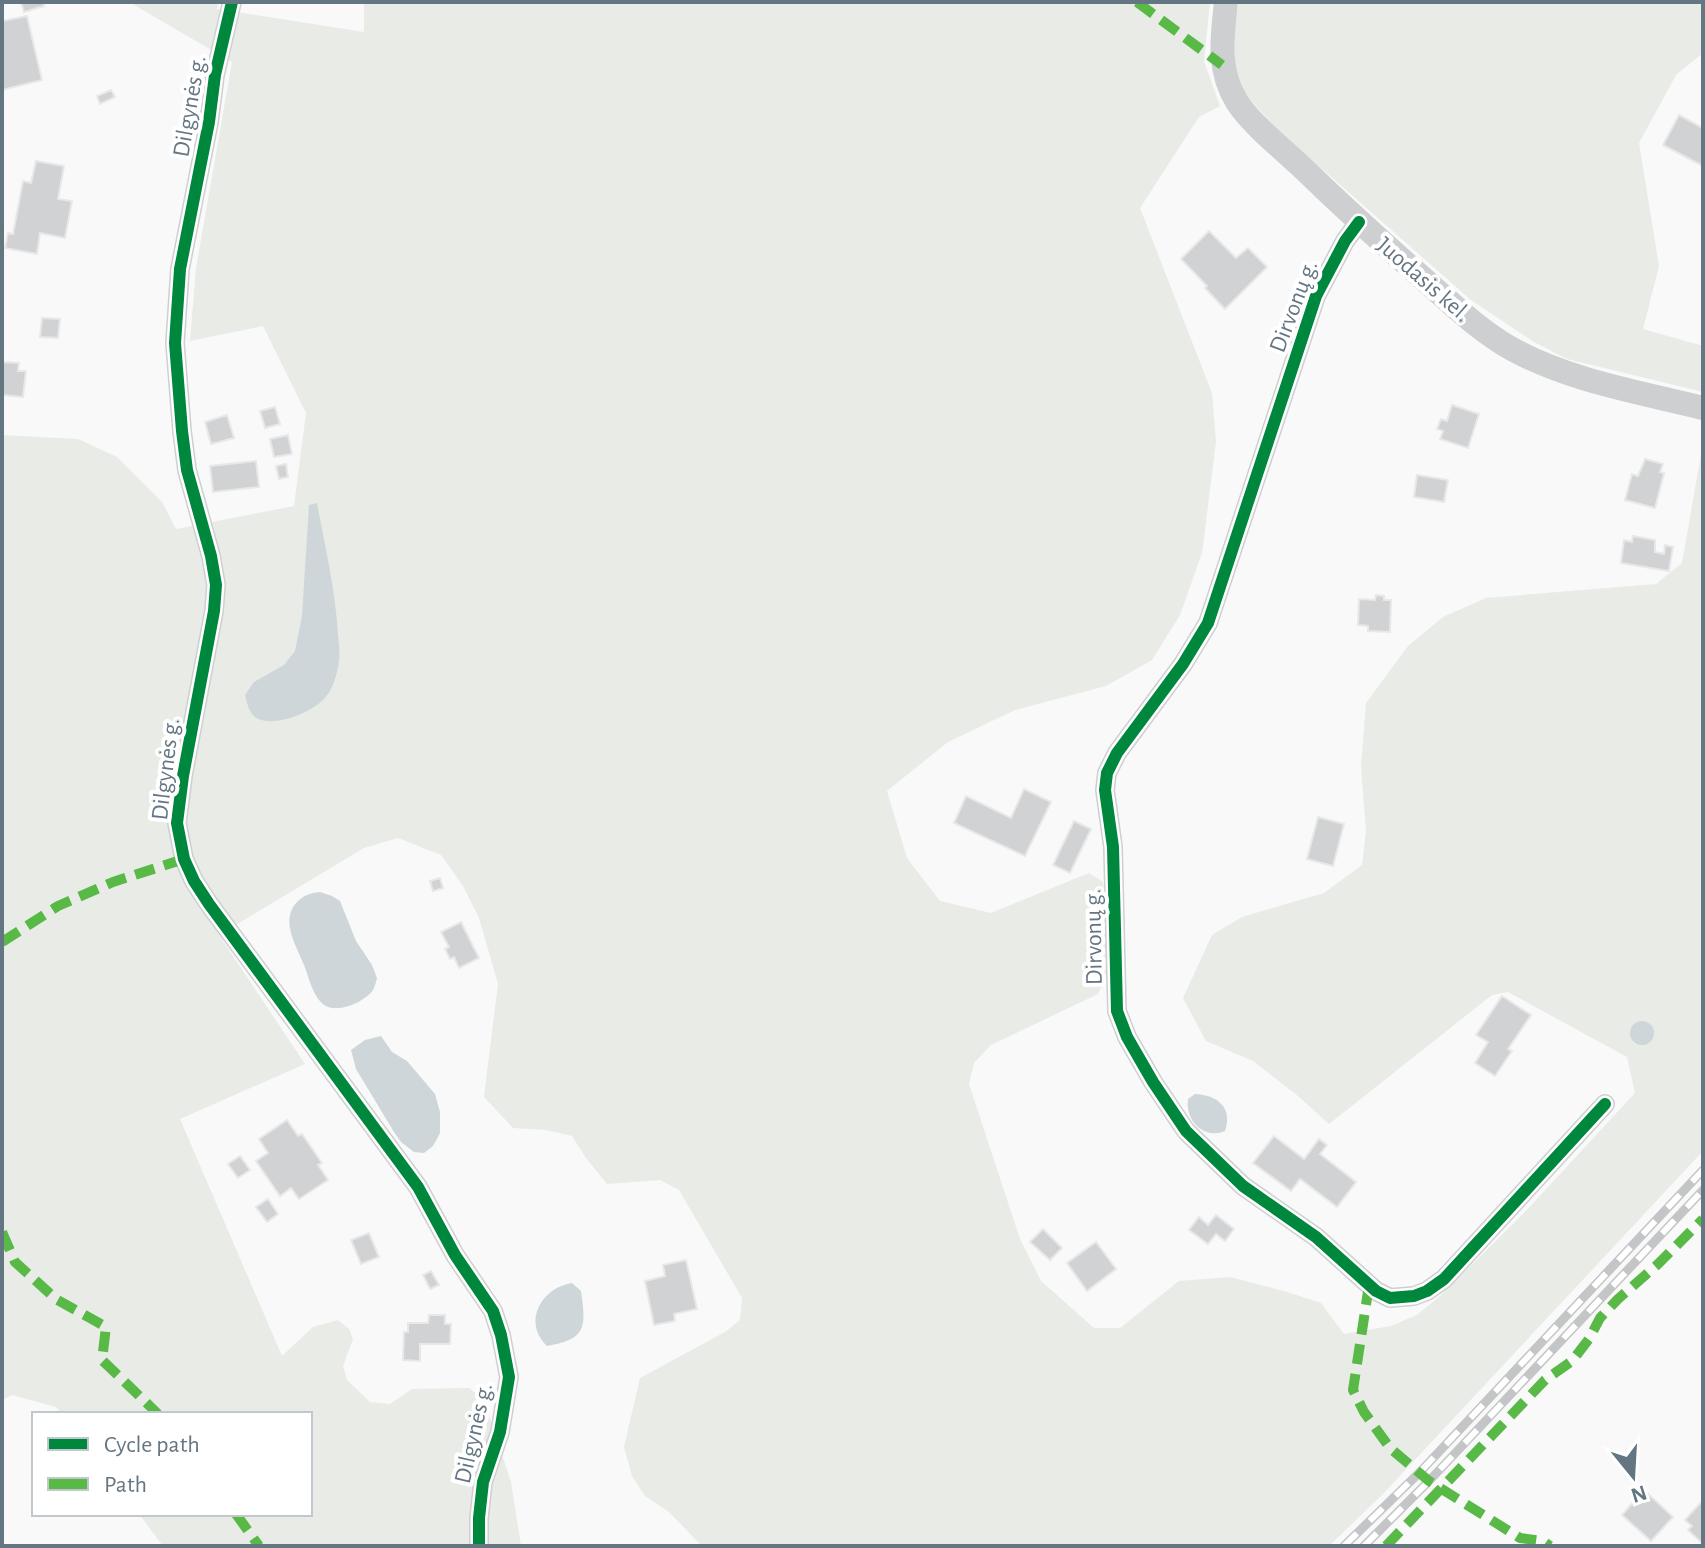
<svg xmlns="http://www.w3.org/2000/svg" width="1705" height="1548" font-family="'Alegreya Sans',sans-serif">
  <rect width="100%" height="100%" fill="#f9f9f9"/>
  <!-- green -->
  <g fill="#e8ebe6">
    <polygon points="129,2 218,2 217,9 364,32 364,2 1210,2 1204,61 1220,106 1199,117 1140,208 1212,393 1216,441 1202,553 1180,615 1152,660 1106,686 1015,710 948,742 887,791 907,858 940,901 991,913 1089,873 1103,882 1110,969 1098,994 991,1045 974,1063 969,1084 1020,1239 1041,1281 1094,1328 1120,1328 1179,1281 1230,1277 1287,1292 1321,1303 1344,1334 1391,1326 1417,1315 1440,1296 1524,1213 1635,1093 1627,1057 1508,992 1492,995 1329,1124 1298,1096 1253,1061 1206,1041 1183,998 1212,935 1242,917 1324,893 1362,865 1366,831 1361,767 1366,703 1408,646 1443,617 1486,598 1656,584 1682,563 1703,443 1703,1151 1383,1494 1329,1546 702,1546 669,1512 645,1496 632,1476 624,1447 640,1378 725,1332 740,1320 742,1298 679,1190 660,1180 607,1184 586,1158 572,1136 546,1130 513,1128 484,1097 498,984 479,918 463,886 441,855 398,838 364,848 219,935 305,1064 180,1119 282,1356 313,1327 338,1320 349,1329 353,1339 343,1366 347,1380 370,1402 390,1404 412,1389 469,1388 484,1400 511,1482 521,1546 163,1546 139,1514 310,1514 310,1414 62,1414 56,1407 12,1395 2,1400 2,435 78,439 117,457 162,502 176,529 294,506 306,413 263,326 190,341 196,268 232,62"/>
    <polygon points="1239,2 1703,2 1703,53 1676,75 1639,143 1659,266 1643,329 1703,346 1703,392 1567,359 1534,342 1471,300 1279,131 1246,95 1239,78 1234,57 1233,35"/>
  </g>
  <!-- water -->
  <g fill="#ced6d9">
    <path d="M317 503C325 547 336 592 338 636 339 644 340 653 339 661 337 675 333 690 323 700 310 713 272 729 255 717 249 712 247 703 245 695L254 682 284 665 295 651 302 616 309 505Z"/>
    <path d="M320 892 332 896 340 901 356 941 372 965 377 978C376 982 375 986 373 990 365 1002 336 1015 323 1004 312 995 309 977 304 965 296 945 279 919 298 901 305 895 310 893 320 892Z"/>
    <circle cx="1642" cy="1033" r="12"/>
    <polygon points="381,1036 392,1052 407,1061 435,1094 440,1112 440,1133 433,1146 424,1153 414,1152 401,1142 394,1132 356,1069 351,1050 365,1040"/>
    <path d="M1195 1094C1217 1095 1233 1107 1225 1131 1203 1140 1185 1120 1188 1099Z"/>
    <path d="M572 1283 581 1291C586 1327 587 1339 547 1346 522 1322 541 1288 572 1283Z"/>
  </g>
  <!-- building -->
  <g fill="#d0d2d3" stroke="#e8e8e8" stroke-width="2">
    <polygon points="21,2 43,2 44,6 24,12"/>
    <polygon points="27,16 42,80 2,90 2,21"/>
    <polygon points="111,90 115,97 100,104 97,96"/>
    <polygon points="1679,115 1703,128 1703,166 1663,145"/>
    <polygon points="36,161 64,166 58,199 72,201 65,238 40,233 37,254 5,248 8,233 13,234 23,181 31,183"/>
    <polygon points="1209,231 1236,258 1248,248 1267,267 1225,309 1205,288 1207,286 1181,259"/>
    <polygon points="42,318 60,319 58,338 40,337"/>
    <polygon points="2,362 19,363 18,371 26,371 23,397 2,395"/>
    <polygon points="1452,405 1479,414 1468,448 1440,439 1443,431 1437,429 1441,419 1447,421"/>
    <polygon points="275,407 280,424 265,428 260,411"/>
    <polygon points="227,415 234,438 211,444 205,422"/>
    <polygon points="288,435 292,454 274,457 270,439"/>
    <polygon points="1645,459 1663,464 1660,472 1664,473 1655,508 1625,500 1632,474 1638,476"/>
    <polygon points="256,461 259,487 213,492 210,466"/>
    <polygon points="286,464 288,477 279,479 276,466"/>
    <polygon points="1417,475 1448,480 1444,502 1414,497"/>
    <polygon points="1633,536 1655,540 1655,552 1664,554 1665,545 1673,547 1669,571 1621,563 1624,540 1632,542"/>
    <polygon points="1376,595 1384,596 1384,600 1391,600 1390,632 1368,631 1368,626 1358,625 1359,599 1375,600"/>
    <polygon points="1024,789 1051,802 1025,856 954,823 966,796 1011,818"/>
    <polygon points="1318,817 1344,824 1333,866 1307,859"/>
    <polygon points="1074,821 1091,829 1070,873 1053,865"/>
    <polygon points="440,878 443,888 433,891 430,881"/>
    <polygon points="461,922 479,958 459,968 454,957 450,959 445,949 449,947 441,932"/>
    <polygon points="1502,996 1531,1015 1508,1049 1512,1051 1495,1076 1475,1063 1488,1042 1476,1035"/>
    <polygon points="287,1120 298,1136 302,1134 322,1163 318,1165 328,1180 299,1199 291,1188 280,1196 256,1161 268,1153 259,1139"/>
    <polygon points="1274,1136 1304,1159 1319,1139 1327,1145 1320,1154 1356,1182 1337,1207 1300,1179 1291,1191 1253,1163"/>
    <polygon points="240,1156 250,1170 238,1178 228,1164"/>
    <polygon points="268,1199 278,1214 267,1222 256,1207"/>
    <polygon points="1216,1215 1234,1229 1225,1241 1216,1234 1208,1244 1189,1230 1199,1217 1208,1225"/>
    <polygon points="1043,1229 1062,1248 1050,1260 1030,1242"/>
    <polygon points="369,1233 379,1257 361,1264 351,1240"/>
    <polygon points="1096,1242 1116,1269 1087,1291 1067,1263"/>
    <polygon points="686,1260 697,1309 674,1314 675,1321 654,1325 645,1281 665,1276 663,1265"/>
    <polygon points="431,1271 439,1285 430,1289 423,1275"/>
    <polygon points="429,1315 445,1315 445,1324 451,1324 450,1344 420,1344 420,1361 403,1360 404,1332 408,1332 408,1323 428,1323"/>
    <polygon points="1644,1490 1673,1517 1651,1541 1622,1515"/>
    <polygon points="1703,1500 1703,1544 1688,1530 1692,1526 1685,1520"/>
  </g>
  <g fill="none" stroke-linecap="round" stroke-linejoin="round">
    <!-- minor -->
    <g stroke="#cecfd0" stroke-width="20">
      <polyline points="232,2 215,75 209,122 180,269 175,343 182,431 187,470 211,556 216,585 214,611 183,776 177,823 184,859 194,881 209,904 418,1187 455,1255 493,1311 501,1335 509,1377 500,1432 483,1482 479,1518 479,1546"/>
      <polyline points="1359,222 1345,241 1316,296 1208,623 1183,664 1117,753 1107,773 1105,790 1113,847 1117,1011 1127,1037 1153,1082 1186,1131 1243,1186 1316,1237 1376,1291 1390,1298 1414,1296 1427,1291 1444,1279 1605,1104"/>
    </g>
    <!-- tertiary -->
    <path stroke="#cecfd0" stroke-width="24" d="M1226 2C1222 38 1217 69 1237 102 1252 125 1285 151 1306 171 1345 209 1385 245 1426 281 1453 305 1480 331 1512 349 1570 381 1639 392 1703 408"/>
    <!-- rail casing -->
    <g stroke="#c3c5c6" stroke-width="9">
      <g id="rail">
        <polyline points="1344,1546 1420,1472 1703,1170"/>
        <polyline points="1364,1546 1429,1481 1703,1190"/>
      </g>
    </g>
    <!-- rail -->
    <use href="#rail" stroke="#fff" stroke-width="6" stroke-dasharray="18" stroke-linecap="butt"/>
    <!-- quiet -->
    <g stroke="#58b947" stroke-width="10" stroke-dasharray="20 10" stroke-linecap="butt">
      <polyline points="1137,2 1222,65"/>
      <polyline points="2,942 58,906 113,882 184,859"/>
      <polyline points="2,1232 15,1262 56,1299 106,1327 102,1360 158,1414"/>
      <polyline points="1369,1285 1353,1390 1364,1412 1390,1448 1429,1481 1520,1538 1543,1541 1550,1546"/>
      <polyline points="236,1514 259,1546"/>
      <polyline points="1386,1546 1545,1380 1572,1361 1589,1339 1600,1318 1618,1299 1657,1265 1703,1219"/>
    </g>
    <!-- cycleway casing -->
    <g stroke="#fff" stroke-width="17">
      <g id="cycleway">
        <polyline points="232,2 215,75 209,122 180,269 175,343 182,431 187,470 211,556 216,585 214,611 183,776 177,823 184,859 194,881 209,904 418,1187 455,1255 493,1311 501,1335 509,1377 500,1432 483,1482 479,1518 479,1546"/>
        <polyline points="1359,222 1345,241 1316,296 1208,623 1183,664 1117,753 1107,773 1105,790 1113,847 1117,1011 1127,1037 1153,1082 1186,1131 1243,1186 1316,1237 1376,1291 1390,1298 1414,1296 1427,1291 1444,1279 1605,1104"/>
      </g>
    </g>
    <!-- cycleway -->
    <use href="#cycleway" stroke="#00873e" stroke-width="12"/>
  </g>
  <g text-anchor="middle" stroke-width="8" stroke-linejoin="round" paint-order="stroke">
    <!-- street labels -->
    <g font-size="24" fill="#657683" stroke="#fff">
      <text transform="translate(189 106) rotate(-80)" y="8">Dilgynės g.</text>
      <text transform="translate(1424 279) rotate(41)" y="8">Juodasis kel.</text>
      <text transform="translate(1293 306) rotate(-69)" y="8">Dirvonų g.</text>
      <text transform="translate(165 769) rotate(-83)" y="8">Dilgynės g.</text>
      <text transform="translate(1093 937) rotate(-91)" y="8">Dirvonų g.</text>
      <text transform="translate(473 1433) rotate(-77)" y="8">Dilgynės g.</text>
    </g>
  </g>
  <!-- border -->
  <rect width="1705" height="1548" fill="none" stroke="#657683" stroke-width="8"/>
  <!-- legend -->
  <rect x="32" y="1412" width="280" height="104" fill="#ffffff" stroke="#c1c8cd" stroke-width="2"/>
  <rect x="48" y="1438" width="40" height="12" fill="#00873e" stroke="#c1c8cd" stroke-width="2"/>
  <text x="104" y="1452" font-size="24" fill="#657683">Cycle path</text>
  <rect x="48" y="1478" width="40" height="12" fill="#58b947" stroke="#c1c8cd" stroke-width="2"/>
  <text x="104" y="1492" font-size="24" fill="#657683">Path</text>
  <!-- north arrow -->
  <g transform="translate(1633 1476) rotate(162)" stroke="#ffffff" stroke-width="6" paint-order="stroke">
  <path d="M0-6L14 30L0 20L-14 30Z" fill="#657683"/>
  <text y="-12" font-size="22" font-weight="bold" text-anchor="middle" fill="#657683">N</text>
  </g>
</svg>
